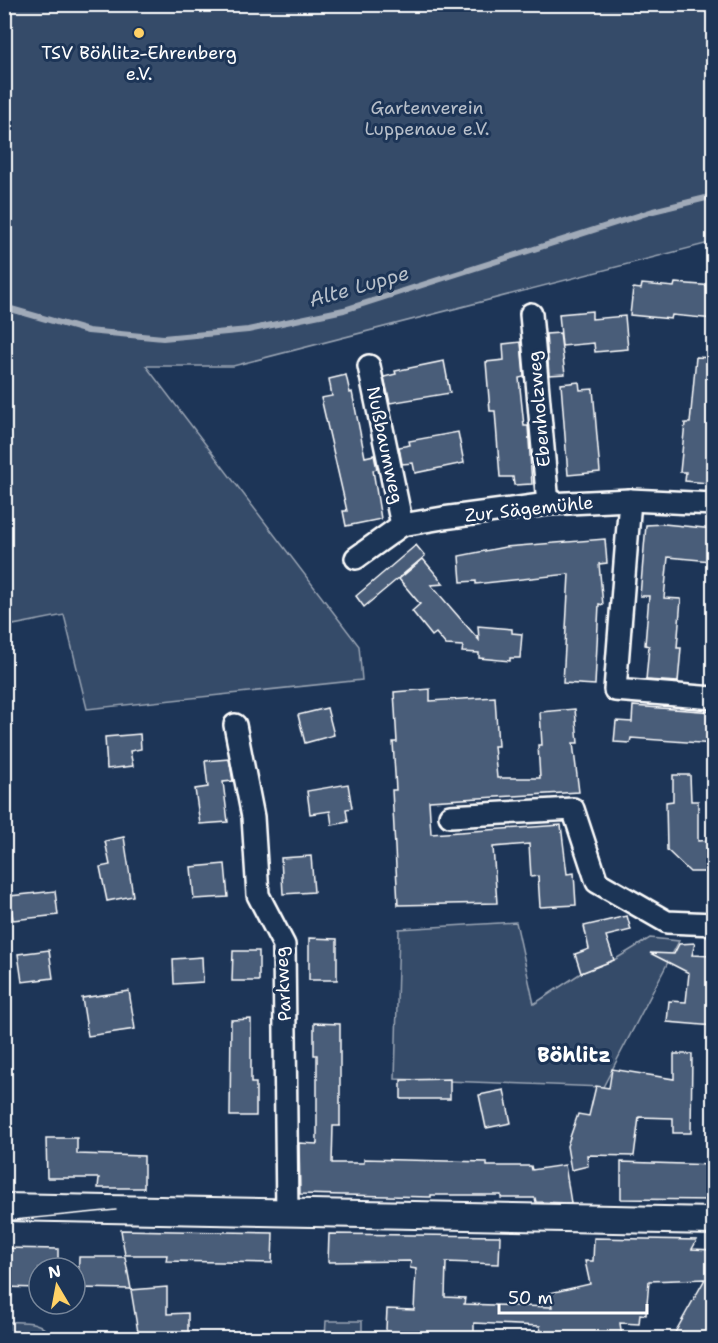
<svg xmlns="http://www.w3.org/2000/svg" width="718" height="1343" font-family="'Shantell Sans',sans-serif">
  <rect width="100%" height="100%" fill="#1d3557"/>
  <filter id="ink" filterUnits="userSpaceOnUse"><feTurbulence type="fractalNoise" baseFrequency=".0167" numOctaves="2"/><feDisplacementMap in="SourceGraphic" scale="12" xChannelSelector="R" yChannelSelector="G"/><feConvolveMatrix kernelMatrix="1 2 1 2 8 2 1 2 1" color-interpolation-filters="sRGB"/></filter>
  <g filter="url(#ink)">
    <!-- green -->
    <g fill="#364b69" stroke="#9aa5b4" stroke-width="1.5">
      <polygon points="4,5 713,5 713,242 233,366 146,366 359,646 362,680 87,709 64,615 13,625 4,577"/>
      <polygon points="516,922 534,1004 581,973 614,960 650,938 679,941 603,1087 395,1079 399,929"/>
      <polygon points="326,1321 362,1321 362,1338 325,1338"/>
      <path d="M5 1322C20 1322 46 1319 49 1338H5Z"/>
    </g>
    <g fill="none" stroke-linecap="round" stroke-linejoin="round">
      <!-- stream -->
      <polyline stroke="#a0aab8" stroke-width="6" points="4,307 88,331 163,338 248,330 344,310 653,211 714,196"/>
    </g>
    <!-- building -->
    <g fill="#4a5d79" stroke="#fff" stroke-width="1.5">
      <polygon points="675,283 714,286 714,319 672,315 671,319 630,315 633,288 641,289 642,284 674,287"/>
      <polygon points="592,311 592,319 625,316 628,349 595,352 594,343 562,346 559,314"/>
      <polygon points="560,333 565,374 549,375 546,334"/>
      <polygon points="521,342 524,377 519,378 524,426 528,426 532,484 514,485 513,477 500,477 495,411 490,411 486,362 504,360 503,344"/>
      <polygon points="696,357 714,358 714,462 708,483 685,481 686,472 680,472 685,423 690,423"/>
      <polygon points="444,361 450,393 390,403 384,377 396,374 395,371"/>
      <polygon points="346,375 350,393 352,392 365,457 374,455 377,469 373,470 381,519 346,526 343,511 347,511 321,398 332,396 329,379"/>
      <polygon points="579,382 580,390 593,389 600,472 568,475 561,384"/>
      <polygon points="458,432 464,463 415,473 413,463 402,464 399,447 410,445 409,441"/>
      <polygon points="664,524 714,529 714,556 711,561 668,557 664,598 681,599 677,648 681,648 678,682 646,680 649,646 645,645 649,596 640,596 646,525"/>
      <polygon points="605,539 607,563 599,564 603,605 599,604 595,685 563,683 569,574 476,584 476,581 461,582 459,556 505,547"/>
      <polygon points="416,545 425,556 364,607 356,596"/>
      <polygon points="423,559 444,584 431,585 479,640 478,626 512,629 512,633 522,634 520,658 510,658 510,661 479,658 479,653 462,652 463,646 446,645 436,633 432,636 412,611 420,604 399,579"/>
      <polygon points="430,689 430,701 495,697 498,746 494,746 497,778 540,778 538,745 542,745 540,712 575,709 578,743 573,743 579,792 429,801 431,834 561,825 567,874 574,873 576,905 540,907 538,876 531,877 529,844 493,847 497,903 398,905 392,790 396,790 393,742 397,742 394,692"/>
      <polygon points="633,706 714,712 714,744 631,738 630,743 614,742 616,721 632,722"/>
      <polygon points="327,708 334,735 305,743 298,715"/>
      <polygon points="140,734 141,749 130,751 133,766 107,769 105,737"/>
      <polygon points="229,759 233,781 223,782 228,822 200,824 195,789 208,787 205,761"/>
      <polygon points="673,775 690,775 691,801 698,801 698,841 714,840 714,872 690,872 667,850 666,802 673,801"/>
      <polygon points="348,784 352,808 346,809 348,822 332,825 330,811 310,814 307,791"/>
      <polygon points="124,837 133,896 107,901 100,867 110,865 105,841"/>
      <polygon points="311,856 314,892 283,894 281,858"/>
      <polygon points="225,864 228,897 194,899 191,867"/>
      <polygon points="55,891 58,915 13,920 10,896"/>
      <polygon points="627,916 631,930 606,936 614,960 581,973 575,954 589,949 584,926"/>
      <polygon points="309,938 337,939 337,980 309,980"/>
      <polygon points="695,943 692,955 714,956 714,1026 667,1022 669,1001 686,1002 689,973 650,953 674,954 679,944"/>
      <polygon points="49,950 53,978 22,982 18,954"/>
      <polygon points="233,951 259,951 259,981 232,981"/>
      <polygon points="202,957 203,982 174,984 173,959"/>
      <polygon points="129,991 135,1029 88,1036 82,998"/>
      <polygon points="251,1019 251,1083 256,1083 256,1116 230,1116 231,1020"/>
      <polygon points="314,1023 340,1024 340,1126 333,1126 332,1163 364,1163 364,1159 487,1162 487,1166 531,1166 532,1170 565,1165 571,1203 536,1202 535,1198 501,1198 501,1195 431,1195 431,1197 300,1194 299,1143 317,1144 317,1055 314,1055"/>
      <polygon points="674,1054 692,1054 691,1133 673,1133 673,1118 639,1117 634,1156 587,1155 588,1166 571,1170 567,1146 578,1114 589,1116 596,1086 609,1088 612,1069 674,1079"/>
      <polygon points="450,1079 450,1099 401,1099 401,1080"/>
      <polygon points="504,1090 511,1123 486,1128 479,1095"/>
      <polygon points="46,1138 77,1138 77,1154 144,1156 144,1188 98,1188 99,1178 47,1178"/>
      <polygon points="621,1162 714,1165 714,1200 621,1199"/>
      <polygon points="121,1230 273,1233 272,1263 166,1261 167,1255 125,1255"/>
      <polygon points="329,1234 500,1236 499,1264 446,1262 445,1297 465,1298 464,1304 552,1307 550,1293 590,1284 585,1261 593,1261 594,1238 697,1240 692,1249 714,1250 714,1333 710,1338 672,1338 705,1279 649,1281 646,1315 640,1314 639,1324 620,1323 622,1337 542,1338 540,1326 474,1323 474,1338 389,1338 386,1329 387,1309 414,1310 416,1269 410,1268 411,1261 328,1262"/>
      <polygon points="4,1248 58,1249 58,1268 39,1268 39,1288 4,1287"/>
      <polygon points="79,1257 125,1257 131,1289 78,1288"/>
      <polygon points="167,1287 167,1314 188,1313 188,1338 139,1338 131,1290"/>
    </g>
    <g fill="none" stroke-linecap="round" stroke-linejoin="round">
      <!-- minor casing -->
      <g stroke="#fff" stroke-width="26">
        <g id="minor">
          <polyline points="531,314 548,504"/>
          <polyline points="369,366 402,525"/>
          <polyline points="630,500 615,690 714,698"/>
          <polyline points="356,558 402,525 443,518 548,504 630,500 714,504"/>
          <polyline points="235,725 253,817 258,895 284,945 287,1214"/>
          <polyline points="450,816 573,809 597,882 667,922 714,924"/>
        </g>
      </g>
      <!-- tertiary casing -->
      <g stroke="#fff" stroke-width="30">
        <polyline id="tertiary" points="4,1207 714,1221"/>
      </g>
      <!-- minor -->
      <use href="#minor" stroke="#1d3557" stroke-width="21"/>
      <!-- tertiary -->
      <use href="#tertiary" stroke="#1d3557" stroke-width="26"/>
      <!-- tram -->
      <polyline stroke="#fff" stroke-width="1.5" points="4,1221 116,1210"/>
    </g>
  </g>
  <!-- markers -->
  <circle fill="#ffd166" stroke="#1d3557" stroke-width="2" cx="139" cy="33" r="6"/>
  <g text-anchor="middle" stroke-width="6" stroke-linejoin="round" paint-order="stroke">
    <!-- poi labels -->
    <g font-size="18" fill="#fff" stroke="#1d3557">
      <text x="139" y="59">TSV Böhlitz-Ehrenberg<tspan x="139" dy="21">e.V.</tspan></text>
    </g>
    <!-- park labels -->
    <g font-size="18" fill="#b9c0ca" stroke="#1d3557">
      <text x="427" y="114">Gartenverein<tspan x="427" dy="21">Luppenaue e.V.</tspan></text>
    </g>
    <!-- street labels -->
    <g font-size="18" fill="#fff" stroke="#1d3557">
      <text transform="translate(539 409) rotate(-95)" y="6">Ebenholzweg</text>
      <text transform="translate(385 445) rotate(78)" y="6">Nußbaumweg</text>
      <text transform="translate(529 509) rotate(-6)" y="6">Zur Sägemühle</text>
      <text transform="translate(283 984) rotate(-93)" y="6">Parkweg</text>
    </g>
    <!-- water labels -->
    <g font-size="20" font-style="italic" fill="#b8c0ca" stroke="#1d3557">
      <text transform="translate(359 286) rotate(-16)" y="7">Alte Luppe</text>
    </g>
    <!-- neighbourhood labels -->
    <g font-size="20" font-weight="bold" fill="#fff" stroke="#1d3557">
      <text x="574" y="1062">Böhlitz</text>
    </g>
  </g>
  <!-- margin -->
  <rect width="718" height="1343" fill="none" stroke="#1d3557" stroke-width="24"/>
  <rect x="12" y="12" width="694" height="1319" fill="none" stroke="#fff" stroke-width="2" filter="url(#ink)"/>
  <!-- north arrow -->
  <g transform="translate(57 1286) rotate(350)"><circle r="28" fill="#1d3557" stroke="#77869a" stroke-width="1.5"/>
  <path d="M0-4.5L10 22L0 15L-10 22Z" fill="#ffd166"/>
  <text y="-9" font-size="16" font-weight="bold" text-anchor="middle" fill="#ffffff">N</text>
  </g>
  <!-- scale -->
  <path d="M499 1304v9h148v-9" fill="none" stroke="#ffffff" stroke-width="3"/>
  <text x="508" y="1304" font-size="18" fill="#ffffff" stroke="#1d3557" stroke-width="4.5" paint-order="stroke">50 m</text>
</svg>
